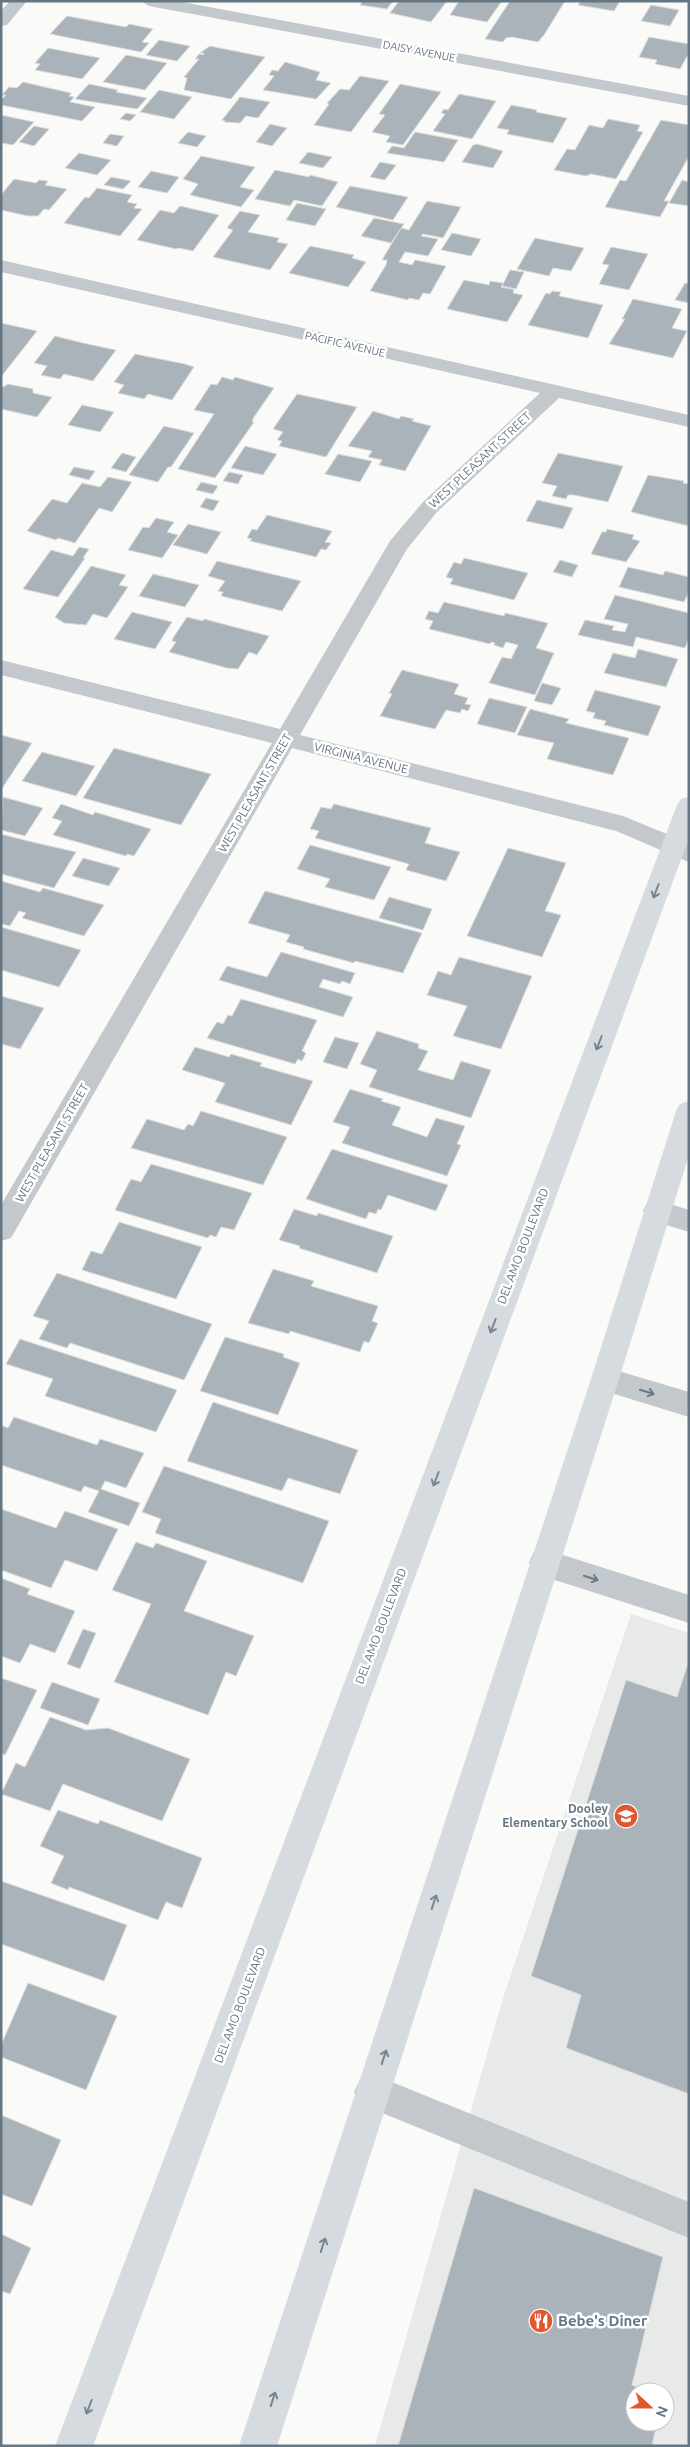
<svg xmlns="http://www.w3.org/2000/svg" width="690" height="2447" font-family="Ubuntu,sans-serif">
  <rect width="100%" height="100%" fill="#fafaf8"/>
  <!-- built -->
  <path fill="#e8e9e9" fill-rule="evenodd" d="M631 1614 689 1633V2446H375L503 1998ZM635 2392H665V2422H635Z"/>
  <!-- building -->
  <g fill="#aab3b9" stroke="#dcdcda">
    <polygon points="363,1 393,1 387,9 360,5"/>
    <polygon points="399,1 447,1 431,22 390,13"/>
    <polygon points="459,1 502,1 487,22 450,15"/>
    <polygon points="510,1 565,1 544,35 538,42 512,37 506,38 503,42 485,39"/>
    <polygon points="581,1 620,1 614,11 578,5"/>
    <polygon points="651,5 679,10 670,26 641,21"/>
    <polygon points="67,16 126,27 129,24 153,29 142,42 149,43 141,52 50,34"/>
    <polygon points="649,37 689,44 689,53 680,69 655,64 657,60 639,57"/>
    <polygon points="159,40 190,46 177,61 146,55"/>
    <polygon points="210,46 265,57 231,99 184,90 187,78 184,77 199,59 195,59 199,54 203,55 204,53 200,53"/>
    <polygon points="48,48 100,58 82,79 35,70 40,64 35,63"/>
    <polygon points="126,55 167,63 145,90 103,82"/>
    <polygon points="285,62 320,72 316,80 331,83 316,99 263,90 274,76 269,75 272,70 278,71"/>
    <polygon points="360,76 389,81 351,132 314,125 329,104 327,103 330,100 340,89 349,90"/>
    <polygon points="23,82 71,93 69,96 74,97 70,102 95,107 82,121 1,105 1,100 6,95 2,95 9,87 17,88"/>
    <polygon points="89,84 118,90 116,92 147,98 137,109 75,99"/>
    <polygon points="400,84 441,92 403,145 386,142 390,136 372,132 385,115 379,114"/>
    <polygon points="159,90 192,97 174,119 140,112"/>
    <polygon points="459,94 496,101 472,139 433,131 445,114 441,113 444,109 448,110"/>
    <polygon points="240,97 270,102 258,118 246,116 240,123 224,122 225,121 222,120"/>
    <polygon points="511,105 537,110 536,112 567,118 553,143 507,134 509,130 497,128"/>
    <polygon points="126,113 136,115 130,121 120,119"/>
    <polygon points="1,115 34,122 13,145 1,143"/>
    <polygon points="608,119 640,125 637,131 643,132 616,179 591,174 586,176 554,170 567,149 575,150 589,125 603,128"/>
    <polygon points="661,120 689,125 689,156 664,201 669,201 660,217 605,207 620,180 626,181"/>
    <polygon points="270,124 287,128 272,146 256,142"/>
    <polygon points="34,126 49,129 34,146 19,142"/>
    <polygon points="188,132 206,136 197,147 178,143"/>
    <polygon points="415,132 458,140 444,162 387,153 392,146 404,148"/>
    <polygon points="110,134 124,136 117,146 103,143"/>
    <polygon points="477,144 503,151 493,168 462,162 473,145"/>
    <polygon points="308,152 332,157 323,168 299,163"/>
    <polygon points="79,153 111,160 97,175 65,168"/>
    <polygon points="201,156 255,167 240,187 254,190 241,207 190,195 198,184 183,179"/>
    <polygon points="380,162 396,165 385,180 370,177"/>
    <polygon points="275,170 309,177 310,175 338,182 322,206 294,200 290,206 255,199"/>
    <polygon points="151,171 179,177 167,193 138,187"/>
    <polygon points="111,177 131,181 123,189 104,185"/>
    <polygon points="14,179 36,183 39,180 48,181 45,185 67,189 49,210 44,209 38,216 28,216 1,210 1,195"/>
    <polygon points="682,180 689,182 689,206 669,203"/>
    <polygon points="350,186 408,197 393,220 336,207"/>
    <polygon points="97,188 132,195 127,202 137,204 134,208 142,209 120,236 64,223 85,197 89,198"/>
    <polygon points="427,201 461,207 443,238 423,234 421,236 438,239 428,256 405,252 399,262 412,265 415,260 446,266 430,294 423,293 419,300 409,298 408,300 370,291 386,265 387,260 382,260 401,228 409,230"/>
    <polygon points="297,203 326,209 315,226 286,220"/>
    <polygon points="180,206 219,215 193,251 178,248 176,249 137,240 160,210 174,213"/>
    <polygon points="240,211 260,215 248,232 279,238 277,242 288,244 270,270 213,257 233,230 227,228"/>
    <polygon points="374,218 404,224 391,243 361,236"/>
    <polygon points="452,233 481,239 471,256 441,250"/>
    <polygon points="535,238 584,248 571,271 553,268 549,276 517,269"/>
    <polygon points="310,246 354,255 352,258 366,262 348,287 289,273"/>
    <polygon points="611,247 648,254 629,290 599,284 609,265 602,264"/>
    <polygon points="510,270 524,272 516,289 502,286"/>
    <polygon points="464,280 489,285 490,281 503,283 501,287 512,289 514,290 513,293 523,295 507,322 447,309"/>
    <polygon points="685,283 689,284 689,303 675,300"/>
    <polygon points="552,291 561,292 559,296 603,305 588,338 528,325 546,293 550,294"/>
    <polygon points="633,299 682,309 672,328 687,331 673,358 609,344 625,319 622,319"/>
    <polygon points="1,323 37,331 1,377"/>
    <polygon points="55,336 83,343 116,350 93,381 64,374 60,379 41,375 47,366 34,363"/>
    <polygon points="135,354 185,364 194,367 172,400 148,394 144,399 118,393 124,385 114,382"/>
    <polygon points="222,377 233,380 235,377 274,388 254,417 252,422 254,422 215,478 178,469 214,414 194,410 211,384 217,385"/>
    <polygon points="8,384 33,389 33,393 52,397 37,417 1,409 1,388"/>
    <polygon points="297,394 357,407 326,457 279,446 282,441 277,440 283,432 273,429"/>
    <polygon points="82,405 114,412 100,432 68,425"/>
    <polygon points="373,411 399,419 401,416 414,419 412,421 431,426 405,471 379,465 382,460 368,457 372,451 348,446"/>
    <polygon points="164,426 194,433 171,467 168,467 158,482 129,475"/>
    <polygon points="245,446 277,454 263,475 231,468"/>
    <polygon points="122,453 136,457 126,472 111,468"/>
    <polygon points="558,453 623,466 608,502 574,495 568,495 566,499 552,496 557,486 542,483"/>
    <polygon points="338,454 372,461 360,482 325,474"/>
    <polygon points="74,467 95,471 89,480 69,475"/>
    <polygon points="229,472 243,475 238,484 223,481"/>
    <polygon points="648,475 684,481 683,483 689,484 689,526 631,512"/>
    <polygon points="108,477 132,482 112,512 99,508 75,543 58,538 56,540 27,531 52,499 67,503 82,483 100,487"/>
    <polygon points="201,482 218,486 213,494 196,490"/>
    <polygon points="206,498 219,501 213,511 200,507"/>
    <polygon points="537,500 573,508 563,529 526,521"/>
    <polygon points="267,515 332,531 325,542 331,543 326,550 321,549 316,557 250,541 252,539 247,538 252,529 257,530"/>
    <polygon points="156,518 174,522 167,532 178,535 162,558 128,550 143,527 149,528"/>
    <polygon points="188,524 221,532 207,554 173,545"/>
    <polygon points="607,529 634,535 632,539 640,541 626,562 591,554 602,532 606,532"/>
    <polygon points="79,547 89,549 83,558 85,558 58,597 23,589 51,550 73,556"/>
    <polygon points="464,558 528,573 514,600 450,584 453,579 446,577 454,562 461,564"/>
    <polygon points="560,560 578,565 572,577 553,572"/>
    <polygon points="217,561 301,581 282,611 221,596 223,592 218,591 225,581 208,576"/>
    <polygon points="91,566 126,575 119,585 128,587 107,618 93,614 86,625 64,623 55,617"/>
    <polygon points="628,567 663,575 665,571 689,577 689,592 684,602 619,587"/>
    <polygon points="153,574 199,585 185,607 139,596"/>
    <polygon points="615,595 689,613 689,638 685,648 636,637 633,647 578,635 585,620 614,626 612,630 625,632 628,624 604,619"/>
    <polygon points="444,602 504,616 505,613 548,623 536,648 554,653 535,695 489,683 502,657 511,659 518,645 506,642 503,648 494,645 495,643 491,642 490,644 429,629 433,621 425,619 429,611 438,613"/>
    <polygon points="132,612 172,622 155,649 114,639"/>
    <polygon points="187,617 203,621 204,619 269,636 257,655 249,652 238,669 227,668 169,652 176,642 172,641 173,638"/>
    <polygon points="638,649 678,659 666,687 604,673 613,653 635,658"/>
    <polygon points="402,670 459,684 454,694 468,698 465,704 471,705 468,711 462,709 460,713 446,710 435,729 380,716 392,694 389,693"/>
    <polygon points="542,683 561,688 552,705 534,701"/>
    <polygon points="595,690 661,706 648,736 604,725 606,721 593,718 595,713 586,711"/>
    <polygon points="489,698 527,707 515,733 477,724"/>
    <polygon points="530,709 569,719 566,723 629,738 613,775 547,759 554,743 517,735"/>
    <polygon points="1,735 32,743 1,790"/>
    <polygon points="114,748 211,774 181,825 83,798"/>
    <polygon points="42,752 95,766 76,796 22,781"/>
    <polygon points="3,797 43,808 25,836 1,830"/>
    <polygon points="61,804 93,815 95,812 151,829 134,856 127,854 126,856 53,835 62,821 52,818"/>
    <polygon points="334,804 431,828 425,843 460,852 446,881 406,870 409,864 315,838 319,831 310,829 321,807 331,809"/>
    <polygon points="1,834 28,841 76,852 54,888 1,874"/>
    <polygon points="310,845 391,867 374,900 325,887 330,879 297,869"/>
    <polygon points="508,848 566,863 545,911 561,915 542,957 467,936"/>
    <polygon points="83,858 120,868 109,886 72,876"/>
    <polygon points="1,881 40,892 43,888 104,905 84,936 22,918 26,913 19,911 10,926 1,924"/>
    <polygon points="265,891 422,933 403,973 355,961 354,963 303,949 304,947 286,942 290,935 248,923"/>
    <polygon points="389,897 432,909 423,930 379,918"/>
    <polygon points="1,927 81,950 59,987 1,970"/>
    <polygon points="281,952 355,973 350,984 342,981 340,984 323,979 319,987 353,997 343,1017 219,980 227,966 267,977"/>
    <polygon points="459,957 532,976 501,1049 453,1036 467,1006 427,995 438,971 451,975"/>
    <polygon points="1,996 44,1008 20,1049 1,1044"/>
    <polygon points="241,999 317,1020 302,1051 306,1053 302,1061 298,1059 295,1064 207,1038 217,1022 223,1024 228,1015 232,1016"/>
    <polygon points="377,1031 419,1044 418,1048 428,1051 418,1070 453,1080 461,1061 491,1070 471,1118 369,1087 377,1070 360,1064"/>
    <polygon points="335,1037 359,1043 347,1069 323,1062"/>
    <polygon points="195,1047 229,1057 231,1054 262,1063 260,1066 313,1081 291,1125 215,1102 225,1083 182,1070"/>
    <polygon points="350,1089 383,1099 381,1101 401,1107 392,1125 427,1137 436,1118 465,1126 457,1144 461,1145 447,1176 342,1143 350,1127 333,1122"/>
    <polygon points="201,1111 287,1137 263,1185 131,1148 147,1119 184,1130 188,1124 193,1126"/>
    <polygon points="332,1149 448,1185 436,1211 388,1195 381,1210 378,1209 376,1214 369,1212 366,1219 306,1199"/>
    <polygon points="151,1164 252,1193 234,1230 221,1227 216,1237 210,1235 208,1238 115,1210 131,1179 141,1182"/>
    <polygon points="294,1209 317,1216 318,1213 393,1236 377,1273 299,1248 300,1246 279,1240"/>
    <polygon points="119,1222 202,1247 176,1299 82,1270 91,1251 102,1254"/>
    <polygon points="273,1269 314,1281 311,1286 378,1306 372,1321 378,1323 369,1343 364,1341 360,1352 290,1331 289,1334 248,1323"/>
    <polygon points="57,1273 212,1324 184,1380 70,1343 67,1348 39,1339 49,1321 33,1316"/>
    <polygon points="225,1337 284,1354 283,1357 300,1363 278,1415 200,1391"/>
    <polygon points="20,1339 177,1390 156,1432 45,1396 53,1379 6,1364"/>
    <polygon points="213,1402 358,1450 340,1494 288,1478 282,1491 187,1461"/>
    <polygon points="14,1417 97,1445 100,1439 144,1453 126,1488 105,1481 101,1489 140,1503 129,1526 88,1512 99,1491 84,1486 81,1492 1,1465 1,1425 8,1428"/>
    <polygon points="164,1466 329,1521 303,1583 155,1533 161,1519 142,1512"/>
    <polygon points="1,1509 56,1528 65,1511 118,1529 97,1571 65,1560 51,1588 1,1570"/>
    <polygon points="136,1542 153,1548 156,1543 207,1561 184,1611 254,1636 236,1676 226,1672 208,1715 114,1682 151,1604 112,1590"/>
    <polygon points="1,1578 30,1589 27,1594 75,1611 55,1653 30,1644 20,1663 1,1656"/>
    <polygon points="83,1629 96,1633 80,1669 67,1664"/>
    <polygon points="689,1660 689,2094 566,2048 581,1995 531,1976 626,1680 677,1697"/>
    <polygon points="1,1678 37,1690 5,1755 1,1753"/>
    <polygon points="52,1682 100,1699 88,1725 40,1708"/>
    <polygon points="50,1717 86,1730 108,1728 190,1759 162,1821 63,1784 50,1811 1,1794 16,1763 25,1767"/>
    <polygon points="58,1810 98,1824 100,1820 202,1858 182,1908 166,1902 158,1920 69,1887 68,1890 51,1883 64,1856 40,1846"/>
    <polygon points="1,1881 127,1925 104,1981 1,1944"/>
    <polygon points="28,1983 117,2016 86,2090 1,2057 1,2045"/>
    <polygon points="1,2115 61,2140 32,2206 1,2194"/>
    <polygon points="474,2188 663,2257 632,2385 651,2392 635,2392 635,2422 657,2422 652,2446 398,2446"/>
    <polygon points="1,2234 31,2248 10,2294 1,2291"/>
  </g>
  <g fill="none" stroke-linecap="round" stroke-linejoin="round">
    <!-- minor -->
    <g fill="#c3c8cc" fill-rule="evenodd">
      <polygon points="10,1 27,1 7,25 1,26 1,11"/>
      <polygon points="141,1 177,1 689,96 689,106 149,6"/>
      <polygon points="1,260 689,415 689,427 559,398 437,512 407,549 300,735 623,816 689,843 689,862 616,831 292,748 11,1238 1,1241 1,1205 272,743 1,675 1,660 280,729 390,541 423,502 540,393 1,272"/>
      <polygon points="657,1200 689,1210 689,1232 647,1219 643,1211 647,1203"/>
      <polygon points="605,1367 689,1392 689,1417 595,1388 591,1379 595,1370"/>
      <polygon points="544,1549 689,1595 689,1623 533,1573 529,1563 533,1553"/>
      <polygon points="372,2074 689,2202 689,2238 360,2104 354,2092 360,2080"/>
    </g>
    <!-- major -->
    <g fill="#d6dbdf" fill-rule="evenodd">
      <polygon points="689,797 689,838 93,2446 55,2446 677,805 681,799"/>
      <polygon points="689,1101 689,1155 619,1379 277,2446 239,2446 591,1379 676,1111 680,1104"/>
    </g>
  </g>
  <!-- one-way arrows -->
  <defs><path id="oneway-shaft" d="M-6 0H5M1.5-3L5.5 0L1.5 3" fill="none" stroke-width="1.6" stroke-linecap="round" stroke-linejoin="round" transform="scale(1.25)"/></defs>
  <g stroke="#768591">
    <use href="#oneway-shaft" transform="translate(656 891) rotate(111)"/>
    <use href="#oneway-shaft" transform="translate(599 1043) rotate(111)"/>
    <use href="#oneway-shaft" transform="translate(493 1326) rotate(111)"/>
    <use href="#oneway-shaft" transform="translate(436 1479) rotate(111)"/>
    <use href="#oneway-shaft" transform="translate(434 1902) rotate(-72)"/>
    <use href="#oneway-shaft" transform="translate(384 2057) rotate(-72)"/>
    <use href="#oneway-shaft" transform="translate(323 2245) rotate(-72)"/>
    <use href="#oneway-shaft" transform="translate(273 2399) rotate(-72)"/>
    <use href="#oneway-shaft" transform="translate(89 2407) rotate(111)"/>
  </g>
  <g stroke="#6a7a87">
    <use href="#oneway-shaft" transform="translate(647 1392) rotate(17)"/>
    <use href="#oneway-shaft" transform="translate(591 1578) rotate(18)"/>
  </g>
  <!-- icons -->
  <defs>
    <g id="school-disc" transform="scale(1.25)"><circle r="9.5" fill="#e4572e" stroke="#fff"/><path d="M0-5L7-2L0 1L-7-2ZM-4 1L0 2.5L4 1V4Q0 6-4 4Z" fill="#fff"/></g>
    <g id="restaurant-disc" transform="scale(1.25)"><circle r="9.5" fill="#e4572e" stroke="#fff"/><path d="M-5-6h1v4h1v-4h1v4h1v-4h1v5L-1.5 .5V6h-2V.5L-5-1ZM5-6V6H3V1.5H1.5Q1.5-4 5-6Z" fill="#fff"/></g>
  </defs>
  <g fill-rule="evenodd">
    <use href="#school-disc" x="626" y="1816"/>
    <use href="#restaurant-disc" x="541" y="2321"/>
  </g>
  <g text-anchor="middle" stroke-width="5" stroke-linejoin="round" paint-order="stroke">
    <!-- far-street labels -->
    <g font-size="11" fill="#657683" stroke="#fff">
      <text transform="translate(419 51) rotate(11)" y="4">DAISY AVENUE</text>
      <text transform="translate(345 344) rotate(13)" y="4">PACIFIC AVENUE</text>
    </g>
    <!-- street labels -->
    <g font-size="12" fill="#657683" stroke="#fff">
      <text transform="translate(480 460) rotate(-43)" y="4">WEST PLEASANT STREET</text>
      <text transform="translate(361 758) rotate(14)" y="4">VIRGINIA AVENUE</text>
      <text transform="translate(255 793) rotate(-60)" y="4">WEST PLEASANT STREET</text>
      <text transform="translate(52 1143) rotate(-60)" y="4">WEST PLEASANT STREET</text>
      <text transform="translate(523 1246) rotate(-69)" y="4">DEL AMO BOULEVARD</text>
      <text transform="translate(381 1626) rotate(-69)" y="4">DEL AMO BOULEVARD</text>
      <text transform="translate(240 2005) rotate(-69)" y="4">DEL AMO BOULEVARD</text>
    </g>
    <!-- poi labels -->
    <g font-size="12" font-weight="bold" fill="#657683" stroke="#fff" text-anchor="end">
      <text x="608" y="1813">Dooley<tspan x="608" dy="14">Elementary School</tspan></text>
    </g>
    <!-- near-poi labels -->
    <g font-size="15" font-weight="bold" fill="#657683" stroke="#fff" text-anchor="start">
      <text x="558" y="2326">Bebe's Diner</text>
    </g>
  </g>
  <!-- border -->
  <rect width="690" height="2447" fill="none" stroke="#657683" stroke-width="5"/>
  <!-- north arrow -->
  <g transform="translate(650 2407) rotate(111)"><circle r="24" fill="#ffffff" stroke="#c1c8cd"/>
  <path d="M0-4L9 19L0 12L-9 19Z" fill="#e4572e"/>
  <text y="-8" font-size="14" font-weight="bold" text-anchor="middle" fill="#657683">N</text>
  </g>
</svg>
